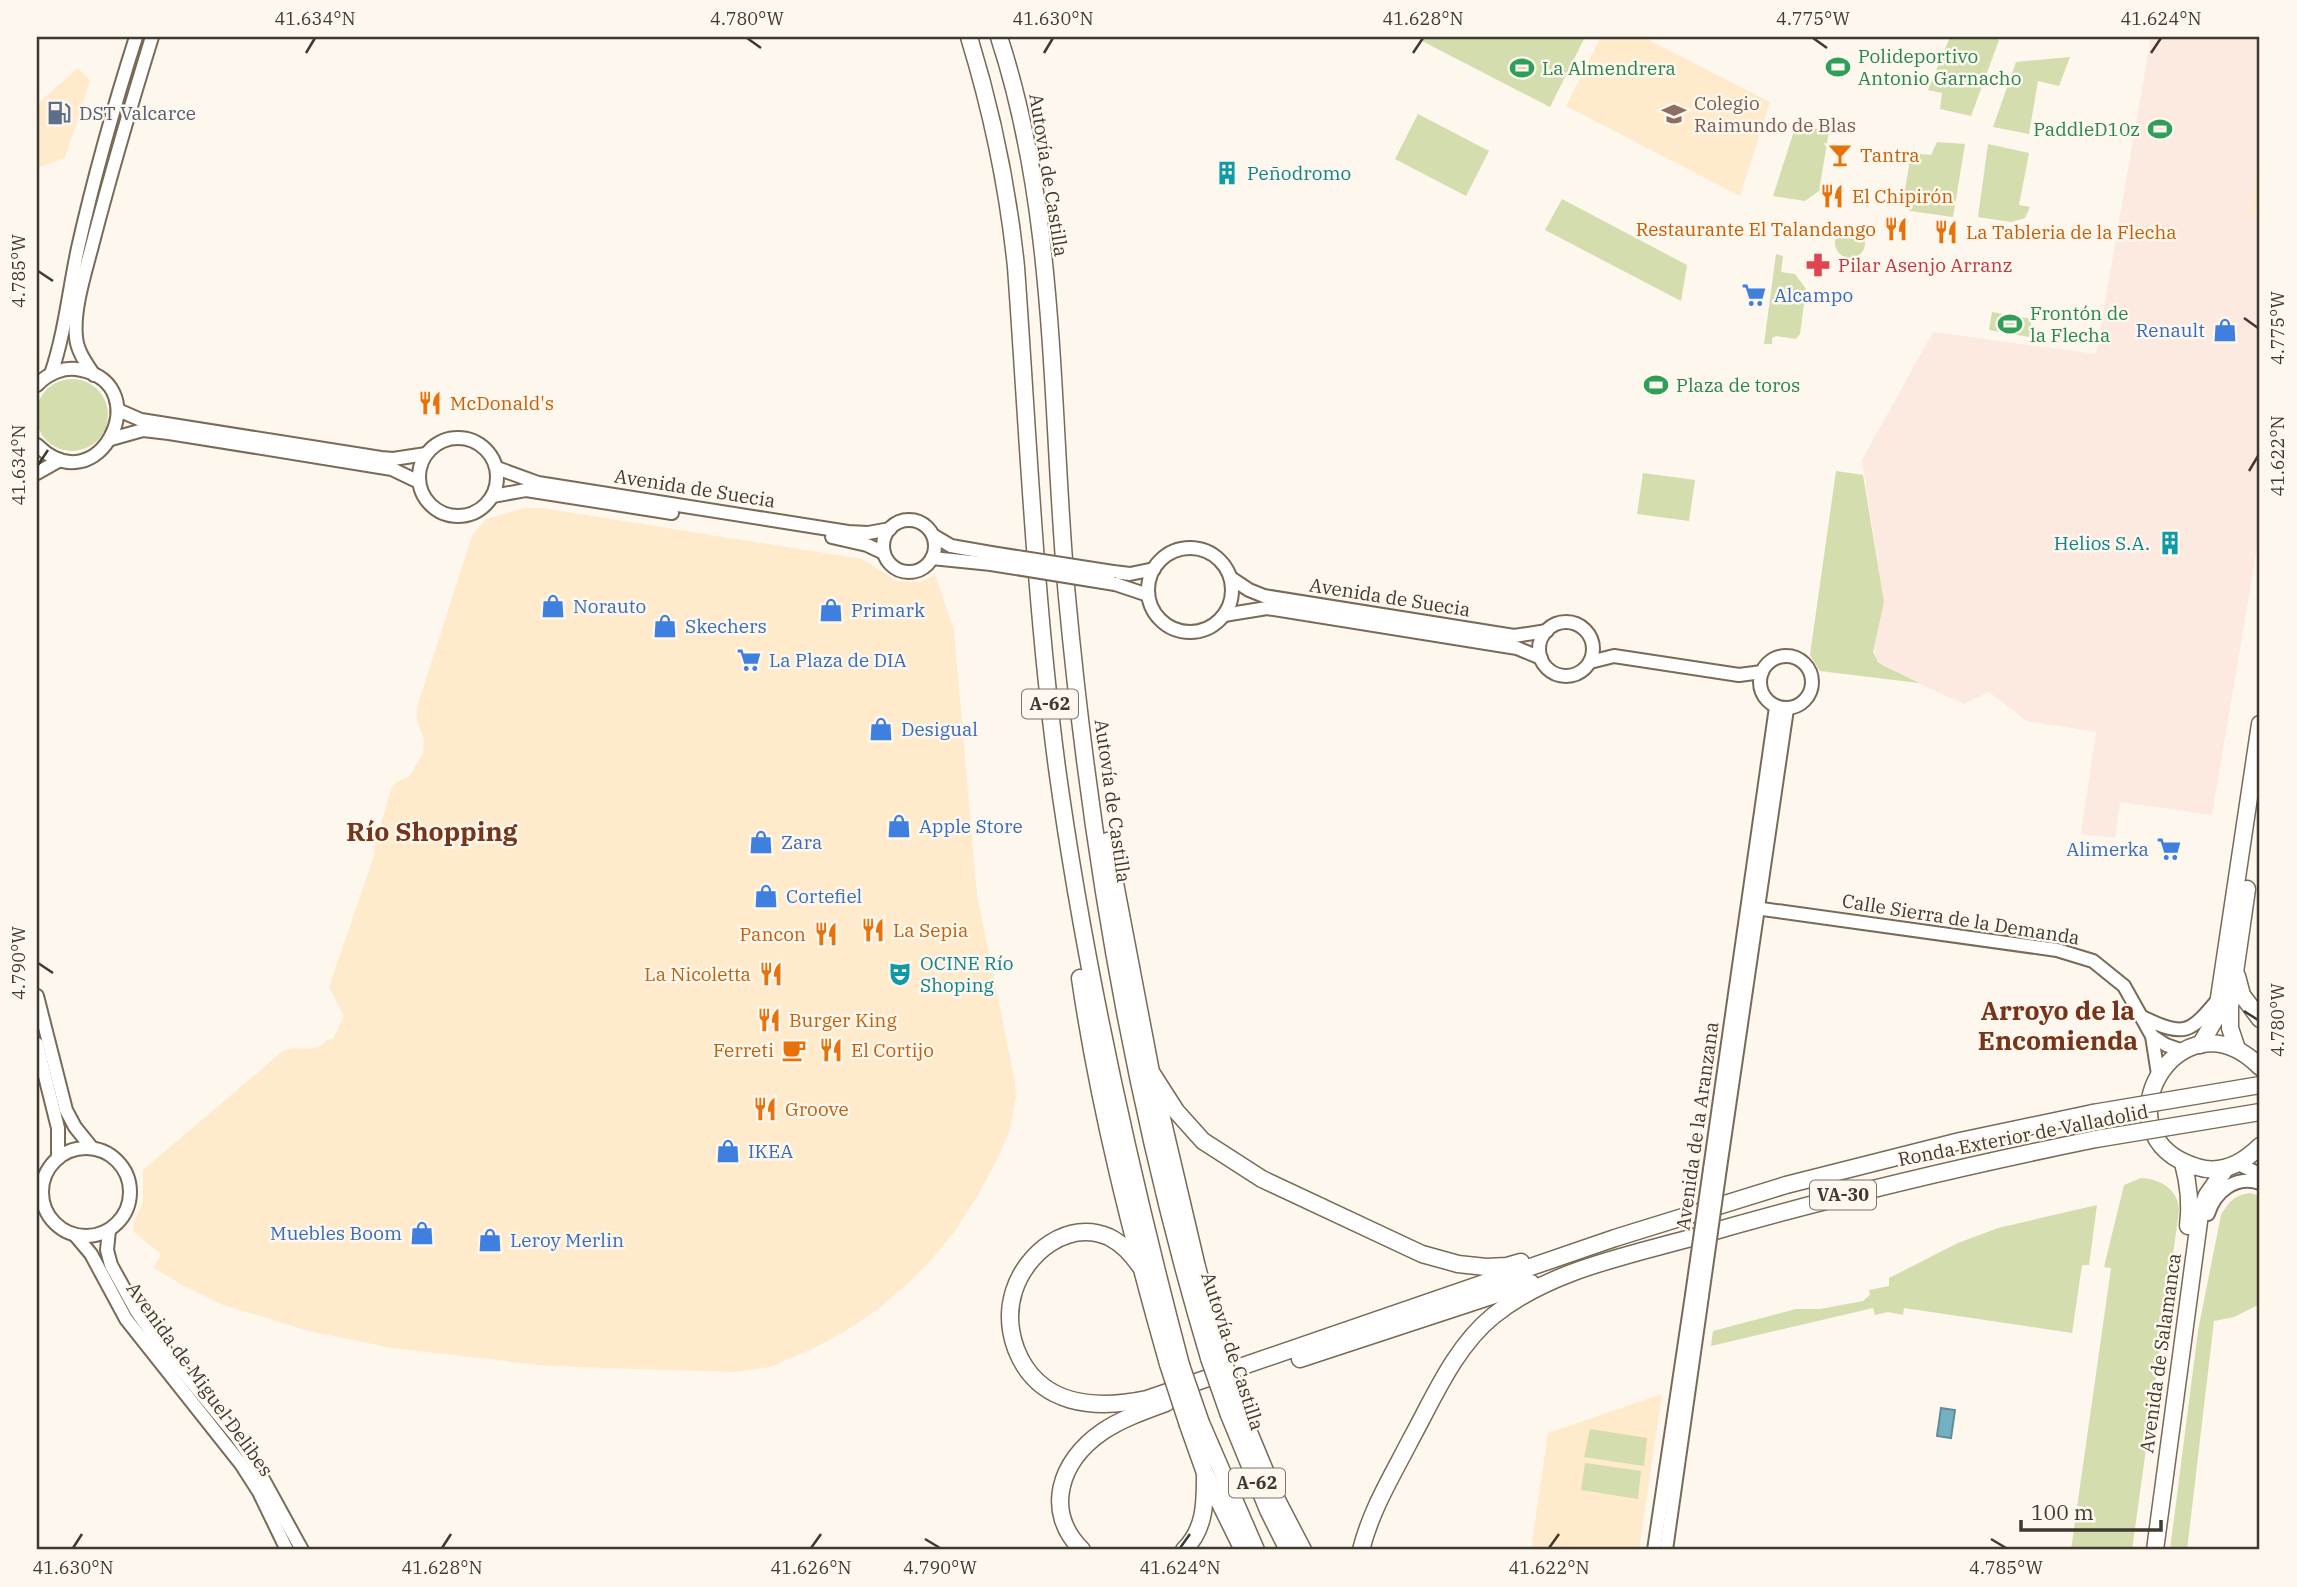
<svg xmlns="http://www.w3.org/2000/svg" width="2297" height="1587" font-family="'IBM Plex Serif',serif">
  <rect width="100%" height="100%" fill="#fdf7ed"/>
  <!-- built -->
  <g fill="#ffeacc">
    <polygon points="1601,37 1643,37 1770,102 1740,196 1566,106"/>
    <polygon points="78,68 90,81 65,158 37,168 37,104"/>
    <polygon points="2260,147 2260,216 2250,214"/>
    <polygon points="525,508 542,508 862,559 897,581 920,582 935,575 954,630 977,895 1015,1082 1016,1096 1010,1129 999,1156 978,1195 955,1231 930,1261 907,1284 877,1310 844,1332 814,1348 770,1367 733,1372 548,1366 392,1348 309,1331 223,1305 184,1286 154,1268 161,1254 134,1232 133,1225 143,1202 143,1170 283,1051 292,1048 307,1049 319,1047 327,1040 333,1039 344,1016 329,987 374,856 376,841 391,789 396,782 409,777 423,753 424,740 416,718 418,704 472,536 486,519"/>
    <polygon points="1662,1394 1639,1550 1531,1550 1548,1433"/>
  </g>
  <!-- industrial -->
  <polygon fill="#fce9e0" points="2151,37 2260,37 2260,147 2250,214 2260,216 2260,529 2212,815 2120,802 2115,838 2081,834 2096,732 2027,721 1989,692 1964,704 1893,672 1876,659 1873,644 1884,602 1862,460 1933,332 2096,354"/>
  <!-- green -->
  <g fill="#d3ddad">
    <polygon points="1424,37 1585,37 1550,107 1422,41"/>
    <polygon points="1950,37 1991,37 1999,40 1971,116 1940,109 1942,93 1928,90"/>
    <polygon points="2070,57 2059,86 2038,81 2029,134 1993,127 2016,62"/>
    <polygon points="1418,114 1489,151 1466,196 1395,159"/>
    <polygon points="1796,125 1829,131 1819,191 1805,201 1773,196"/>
    <polygon points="1937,142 1965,144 1953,217 1910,211 1903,202 1911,153 1931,155"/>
    <polygon points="1988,144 2029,153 2019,205 2030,207 2025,218 2011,222 1978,217"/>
    <polygon points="1562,199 1687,265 1681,301 1545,230"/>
    <circle cx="1850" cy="243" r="15"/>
    <polygon points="1776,254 1783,256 1781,272 1795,274 1806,289 1800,334 1796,339 1776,336 1772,338 1772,344 1764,344"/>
    <polygon points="1992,312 2032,319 2029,337 1989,330"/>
    <circle cx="72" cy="415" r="36"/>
    <polygon points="1836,471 1863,475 1884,602 1873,652 1878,662 1884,666 1919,683 1820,671 1810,655"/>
    <polygon points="1643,473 1695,480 1689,521 1637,514"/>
    <path d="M2141 1178C2161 1179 2179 1190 2179 1211L2132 1550H2071L2111 1268 2104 1267 2124 1185Z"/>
    <path d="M2250 1193 2260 1196V1304L2234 1317 2214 1321 2187 1550H2170L2198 1331 2221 1215C2229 1202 2234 1195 2250 1193Z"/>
    <polygon points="2097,1205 2089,1265 2082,1265 2072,1333 1904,1308 1903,1315 1888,1312 1875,1315 1873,1308 1711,1346 1713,1331 1796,1309 1820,1309 1863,1301 1870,1295 1869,1290 1889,1286 1889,1278 1958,1243 1998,1228"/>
    <polygon points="1590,1429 1647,1438 1644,1466 1584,1457"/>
    <polygon points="1585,1463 1641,1471 1638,1499 1581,1490"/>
  </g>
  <!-- water -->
  <polygon fill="#73b0c2" stroke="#638c96" stroke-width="2" points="1941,1408 1955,1410 1951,1438 1937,1436"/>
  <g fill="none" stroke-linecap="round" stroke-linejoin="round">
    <!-- secondary casing -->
    <g stroke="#786a56" stroke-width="16">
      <g id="secondary">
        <path d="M51 374C65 333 69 290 78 248 94 177 114 106 136 37"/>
        <path d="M94 375C86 363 77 351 76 337 73 308 86 270 93 242 111 173 131 105 152 37"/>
        <path d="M37 385C48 373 65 366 81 370 158 386 98 506 37 445"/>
        <polyline points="118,410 141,420 381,458 393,459 426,454"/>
        <circle cx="458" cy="477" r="39"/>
        <polyline points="111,439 143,430 169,433 392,469 419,482"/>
        <polyline points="497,468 538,483 848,532 868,533 890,529"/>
        <polyline points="37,473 60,460"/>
        <polyline points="493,496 526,490 672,513"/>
        <circle cx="909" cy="546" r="26"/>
        <polyline points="934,536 951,546 991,553"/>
        <polyline points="832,537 867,545 884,553"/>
        <circle cx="1190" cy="590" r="42"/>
        <polyline points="932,558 991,564"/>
        <polyline points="1113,572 1130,574 1154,569"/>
        <polyline points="1231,578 1249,590 1264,596 1514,636 1547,631"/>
        <polyline points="1115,584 1148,595"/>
        <polyline points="1224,615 1267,608 1517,648 1541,658"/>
        <circle cx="1566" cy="649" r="27"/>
        <circle cx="1786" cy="682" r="26"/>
        <polyline points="1590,662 1614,656 1739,675 1762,672"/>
        <polyline points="1748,907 2057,950 2093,961 2124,986 2152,1036 2158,1074"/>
        <polyline points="37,996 66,1110 75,1127 92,1148"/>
        <path d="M2142 1017C2186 1038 2190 1033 2220 997"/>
        <polyline points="2152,1036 2166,1045 2183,1051"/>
        <polyline points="37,1044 58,1128 58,1158"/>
        <circle cx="86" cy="1192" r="44"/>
        <polyline points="2238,1164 2260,1174"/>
        <polyline points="1720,1168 1787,709"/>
        <polyline points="1710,1169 1776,707"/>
        <path d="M2208 1214C2215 1191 2236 1175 2260 1183"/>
        <polyline points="109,1230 107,1250 111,1265 137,1312 159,1343 236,1436 252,1459 302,1550"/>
        <polyline points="75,1235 91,1254 126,1319 241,1464 259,1492 287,1550"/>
        <polyline points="1654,1550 1692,1295"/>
        <polyline points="1666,1550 1702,1296"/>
      </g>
    </g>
    <!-- highway casing -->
    <g stroke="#786a56" stroke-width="19">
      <g id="highway">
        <path d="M969 37C992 112 1008 189 1016 267 1028 434 1035 602 1057 768 1085 971 1129 1168 1181 1365"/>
        <path d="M999 37C1058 217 1050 411 1067 597 1091 854 1135 1111 1209 1358"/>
        <polyline points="1107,841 1151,1072 1176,1111 1203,1141 1262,1179 1422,1254 1458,1264 1486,1267 1507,1266 1521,1262"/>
        <polyline points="2237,976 2242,995 2260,1019"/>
        <path d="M1080 978C1099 1108 1132 1237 1168 1364"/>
        <polyline points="2200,1045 2216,1018 2260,724"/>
        <polyline points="2237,1049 2230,1028 2230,1007 2247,889"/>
        <path d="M2260 1067C2180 986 2092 1136 2197 1167 2222 1175 2243 1163 2260 1146"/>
        <polyline points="1154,1084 1197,1267 1222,1357"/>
        <path d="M2183 1163C2189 1185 2191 1204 2188 1226"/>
        <path d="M1140 1266C1131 1254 1123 1244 1109 1237 1068 1219 1026 1253 1014 1291 1008 1310 1009 1330 1016 1349 1038 1406 1095 1410 1147 1399L1615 1238 1786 1185 1960 1141 2093 1113"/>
        <polyline points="1300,1359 1531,1283"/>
        <polyline points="1241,1413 1278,1502 1303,1550"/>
        <polyline points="1229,1415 1268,1510 1288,1550"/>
        <polyline points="1201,1423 1256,1550"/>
        <polyline points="1188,1425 1205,1473 1243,1550"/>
        <path d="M1082 1550C1043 1511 1060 1461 1102 1432 1121 1419 1144 1411 1166 1403"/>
        <path d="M1184 1550C1205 1529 1205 1504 1205 1476"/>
        <path d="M1361 1550C1371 1510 1392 1476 1411 1439 1434 1397 1455 1347 1493 1316 1548 1271 1626 1256 1694 1237 1828 1198 1959 1167 2096 1139"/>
        <polyline points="2155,1550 2200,1214 2207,1195 2226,1168"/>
      </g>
    </g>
    <!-- secondary -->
    <use href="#secondary" stroke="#fff" stroke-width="12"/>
    <!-- highway -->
    <use href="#highway" stroke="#fff" stroke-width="16"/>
    <!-- secondary-bridge casing -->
    <g stroke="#786a56" stroke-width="16" stroke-linecap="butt">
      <g id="secondary-bridge">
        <polyline points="991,553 1113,572"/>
        <polyline points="991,564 1115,584"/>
        <polyline points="1692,1295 1710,1169"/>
        <polyline points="1702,1296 1720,1168"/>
      </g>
    </g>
    <!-- highway-bridge casing -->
    <g stroke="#786a56" stroke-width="19" stroke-linecap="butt">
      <g id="highway-bridge">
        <polyline points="2093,1113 2260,1085"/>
        <polyline points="2096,1139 2260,1112"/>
        <polyline points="1222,1357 1241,1413"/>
        <polyline points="1209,1358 1229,1415"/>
        <polyline points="1168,1364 1188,1425"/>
        <polyline points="1181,1365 1201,1423"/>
      </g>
    </g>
    <!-- secondary-bridge -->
    <use href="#secondary-bridge" stroke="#fff" stroke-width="12"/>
    <!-- highway-bridge -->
    <use href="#highway-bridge" stroke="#fff" stroke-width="16"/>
  </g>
  <!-- ticks -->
  <path fill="none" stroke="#3f3930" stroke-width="2.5" d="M747 38 761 48M1813 38 1827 48M306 53 315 38M1044 53 1053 38M1413 53 1423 38M2151 53 2161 38M38 271 53 281M2244 318 2258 328M38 465 48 450M2249 471 2258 456M38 963 53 973M2244 1011 2258 1020M925 1539 940 1548M1991 1539 2006 1548M73 1548 82 1534M442 1548 451 1534M811 1548 821 1534M1180 1548 1190 1534M1549 1548 1559 1534"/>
  <!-- icons -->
  <defs>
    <g id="stadium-bare" transform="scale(1.89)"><path d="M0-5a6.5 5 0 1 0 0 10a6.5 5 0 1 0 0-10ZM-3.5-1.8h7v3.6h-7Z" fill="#2e9e5b" stroke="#fdf7ed" stroke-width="2.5" paint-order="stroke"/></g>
    <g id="fuel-bare" transform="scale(1.89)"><path d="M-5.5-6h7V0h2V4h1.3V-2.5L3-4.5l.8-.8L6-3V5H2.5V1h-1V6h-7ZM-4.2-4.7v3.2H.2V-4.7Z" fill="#5c6f8a" stroke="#fdf7ed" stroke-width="2.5" paint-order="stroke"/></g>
    <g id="school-bare" transform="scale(1.89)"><path d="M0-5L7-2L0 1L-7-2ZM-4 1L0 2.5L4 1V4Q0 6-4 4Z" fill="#8d6e63" stroke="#fdf7ed" stroke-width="2.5" paint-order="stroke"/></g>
    <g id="bar-bare" transform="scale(1.89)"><path d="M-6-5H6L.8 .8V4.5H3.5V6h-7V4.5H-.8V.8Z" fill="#e8710a" stroke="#fdf7ed" stroke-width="2.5" paint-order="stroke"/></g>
    <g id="building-bare" transform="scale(1.89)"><path d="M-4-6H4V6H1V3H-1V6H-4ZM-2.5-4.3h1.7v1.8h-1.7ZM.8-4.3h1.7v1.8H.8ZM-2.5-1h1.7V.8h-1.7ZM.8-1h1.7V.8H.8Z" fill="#0f9aa8" stroke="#fdf7ed" stroke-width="2.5" paint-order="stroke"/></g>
    <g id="restaurant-bare" transform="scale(1.89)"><path d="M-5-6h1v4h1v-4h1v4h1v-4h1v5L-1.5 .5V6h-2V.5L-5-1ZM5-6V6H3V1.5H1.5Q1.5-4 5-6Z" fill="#e8710a" stroke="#fdf7ed" stroke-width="2.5" paint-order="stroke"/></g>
    <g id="pharmacy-bare" transform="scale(1.89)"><path d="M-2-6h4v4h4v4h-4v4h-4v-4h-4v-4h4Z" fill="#e0444e" stroke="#fdf7ed" stroke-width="2.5" paint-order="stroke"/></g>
    <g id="supermarket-bare" transform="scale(1.89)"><path d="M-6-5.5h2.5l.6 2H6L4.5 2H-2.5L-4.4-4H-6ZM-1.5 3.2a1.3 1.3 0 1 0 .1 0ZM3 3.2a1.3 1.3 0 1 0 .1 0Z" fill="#3f7fe0" stroke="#fdf7ed" stroke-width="2.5" paint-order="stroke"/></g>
    <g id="shop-bare" transform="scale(1.89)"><path d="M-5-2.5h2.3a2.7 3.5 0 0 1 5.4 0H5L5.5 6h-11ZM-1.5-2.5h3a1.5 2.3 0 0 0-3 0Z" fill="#3f7fe0" stroke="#fdf7ed" stroke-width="2.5" paint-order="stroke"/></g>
    <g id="theatre-bare" transform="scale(1.89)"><path d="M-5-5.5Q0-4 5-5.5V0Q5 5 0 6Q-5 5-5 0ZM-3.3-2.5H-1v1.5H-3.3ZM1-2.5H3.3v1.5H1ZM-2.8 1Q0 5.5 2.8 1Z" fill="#0f9aa8" stroke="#fdf7ed" stroke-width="2.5" paint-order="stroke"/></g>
    <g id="cafe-bare" transform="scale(1.89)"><path d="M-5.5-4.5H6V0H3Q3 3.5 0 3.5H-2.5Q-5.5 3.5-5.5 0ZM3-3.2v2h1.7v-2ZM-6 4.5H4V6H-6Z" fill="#e8710a" stroke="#fdf7ed" stroke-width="2.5" paint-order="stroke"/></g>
  </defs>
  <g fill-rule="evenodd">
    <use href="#stadium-bare" x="1838" y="67"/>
    <use href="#stadium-bare" x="1522" y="68"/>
    <use href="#fuel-bare" x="59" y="113"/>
    <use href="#school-bare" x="1674" y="114"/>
    <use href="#stadium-bare" x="2160" y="129"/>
    <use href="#bar-bare" x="1840" y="155"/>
    <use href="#building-bare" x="1227" y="173"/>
    <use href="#restaurant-bare" x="1832" y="196"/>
    <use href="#restaurant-bare" x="1896" y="229"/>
    <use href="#restaurant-bare" x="1946" y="232"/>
    <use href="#pharmacy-bare" x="1818" y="265"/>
    <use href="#supermarket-bare" x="1754" y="295"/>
    <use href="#stadium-bare" x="2010" y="324"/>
    <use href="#shop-bare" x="2225" y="330"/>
    <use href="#stadium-bare" x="1656" y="385"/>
    <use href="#restaurant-bare" x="430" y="403"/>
    <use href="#building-bare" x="2170" y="543"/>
    <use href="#shop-bare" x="553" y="606"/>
    <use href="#shop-bare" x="831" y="610"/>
    <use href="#shop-bare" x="665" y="626"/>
    <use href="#supermarket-bare" x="749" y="660"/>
    <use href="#shop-bare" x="881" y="729"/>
    <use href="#shop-bare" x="899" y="826"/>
    <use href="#shop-bare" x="761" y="842"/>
    <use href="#supermarket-bare" x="2169" y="849"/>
    <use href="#shop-bare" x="766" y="896"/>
    <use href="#restaurant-bare" x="873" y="930"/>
    <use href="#restaurant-bare" x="826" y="934"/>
    <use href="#restaurant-bare" x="771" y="974"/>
    <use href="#theatre-bare" x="900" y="974"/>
    <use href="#restaurant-bare" x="769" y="1020"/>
    <use href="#cafe-bare" x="794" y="1050"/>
    <use href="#restaurant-bare" x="831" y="1050"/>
    <use href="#restaurant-bare" x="765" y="1109"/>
    <use href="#shop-bare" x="728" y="1151"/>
    <use href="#shop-bare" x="422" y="1233"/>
    <use href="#shop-bare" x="490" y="1240"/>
  </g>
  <g text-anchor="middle" stroke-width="5" stroke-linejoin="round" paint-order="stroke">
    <!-- shield labels -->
    <g fill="#fdf7ed" stroke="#787269" stroke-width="2">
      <rect x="1022" y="689.5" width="56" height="29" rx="5"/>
      <rect x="1810" y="1180.5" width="66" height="29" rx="5"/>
      <rect x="1229" y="1468.5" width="56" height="29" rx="5"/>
    </g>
    <g font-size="18" font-weight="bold" fill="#3f3930">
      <text x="1050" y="710">A-62</text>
      <text x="1843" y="1201">VA-30</text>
      <text x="1257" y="1489">A-62</text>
    </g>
    <!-- leisure labels -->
    <g font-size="19" fill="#27864d" stroke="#fdf7ed" text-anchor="start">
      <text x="1858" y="63">Polideportivo<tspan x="1858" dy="22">Antonio Garnacho</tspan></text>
      <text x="1542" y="75">La Almendrera</text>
      <text x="2140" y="136" text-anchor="end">PaddleD10z</text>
      <text x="2030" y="320">Frontón de<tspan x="2030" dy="22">la Flecha</tspan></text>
      <text x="1676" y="392">Plaza de toros</text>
    </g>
    <!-- education labels -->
    <g font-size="19" fill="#785e54" stroke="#fdf7ed" text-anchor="start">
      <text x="1694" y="110">Colegio<tspan x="1694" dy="22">Raimundo de Blas</tspan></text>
    </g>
    <!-- service labels -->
    <g font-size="19" fill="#4e5e75" stroke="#fdf7ed" text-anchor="start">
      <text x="79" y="120">DST Valcarce</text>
    </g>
    <!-- food labels -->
    <g font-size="19" fill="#c56008" stroke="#fdf7ed" text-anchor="start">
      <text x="1860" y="162">Tantra</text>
      <text x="1852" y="203">El Chipirón</text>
      <text x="1876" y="236" text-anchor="end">Restaurante El Talandango</text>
      <text x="1966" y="239">La Tableria de la Flecha</text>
      <text x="450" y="410">McDonald's</text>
      <text x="893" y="937">La Sepia</text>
      <text x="806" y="941" text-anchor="end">Pancon</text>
      <text x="751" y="981" text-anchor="end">La Nicoletta</text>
      <text x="789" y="1027">Burger King</text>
      <text x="774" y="1057" text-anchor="end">Ferreti</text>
      <text x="851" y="1057">El Cortijo</text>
      <text x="785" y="1116">Groove</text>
    </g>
    <!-- culture labels -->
    <g font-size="19" fill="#0d838f" stroke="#fdf7ed" text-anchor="start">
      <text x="1247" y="180">Peñodromo</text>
      <text x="2150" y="550" text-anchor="end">Helios S.A.</text>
      <text x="920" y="970">OCINE Río<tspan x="920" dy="22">Shoping</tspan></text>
    </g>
    <!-- street labels -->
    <g font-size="19" fill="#3f3930" stroke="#fdf7ed">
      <text transform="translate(1049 175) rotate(81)" y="7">Autovía de Castilla</text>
      <text transform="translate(695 488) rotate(9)" y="7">Avenida de Suecia</text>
      <text transform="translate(1390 597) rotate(9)" y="7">Avenida de Suecia</text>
      <text transform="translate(1113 801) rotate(82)" y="7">Autovía de Castilla</text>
      <text transform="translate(1961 919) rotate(9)" y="7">Calle Sierra de la Demanda</text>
      <text transform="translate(1697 1126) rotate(-82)" y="7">Avenida de la Aranzana</text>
      <text transform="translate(2023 1135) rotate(-11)" y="7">Ronda Exterior de Valladolid</text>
      <text transform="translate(1233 1351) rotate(72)" y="7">Autovía de Castilla</text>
      <text transform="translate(2160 1353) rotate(-82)" y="7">Avenida de Salamanca</text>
      <text transform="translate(200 1379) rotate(54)" y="7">Avenida de Miguel Delibes</text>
    </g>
    <!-- health labels -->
    <g font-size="19" fill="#be3a42" stroke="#fdf7ed" text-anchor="start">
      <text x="1838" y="272">Pilar Asenjo Arranz</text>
    </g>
    <!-- shop labels -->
    <g font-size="19" fill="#366cbe" stroke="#fdf7ed" text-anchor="start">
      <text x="1774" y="302">Alcampo</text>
      <text x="2205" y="337" text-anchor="end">Renault</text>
      <text x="573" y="613">Norauto</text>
      <text x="851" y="617">Primark</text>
      <text x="685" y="633">Skechers</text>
      <text x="769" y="667">La Plaza de DIA</text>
      <text x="901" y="736">Desigual</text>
      <text x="919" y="833">Apple Store</text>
      <text x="781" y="849">Zara</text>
      <text x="2149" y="856" text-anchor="end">Alimerka</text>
      <text x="786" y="903">Cortefiel</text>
      <text x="748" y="1158">IKEA</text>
      <text x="402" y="1240" text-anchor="end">Muebles Boom</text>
      <text x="510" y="1247">Leroy Merlin</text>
    </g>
    <!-- district labels -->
    <g font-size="26" font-weight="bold" fill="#76341b" stroke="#fdf7ed">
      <text x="432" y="841">Río Shopping</text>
      <text x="2058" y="1020">Arroyo de la<tspan x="2058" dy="30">Encomienda</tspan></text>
    </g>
  </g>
  <!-- border -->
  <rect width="2297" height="1587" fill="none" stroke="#fdf7ed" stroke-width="77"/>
  <!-- scale -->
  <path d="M2021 1520v10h140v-10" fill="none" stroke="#3f3930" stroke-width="3.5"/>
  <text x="2031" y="1520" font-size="21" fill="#3f3930" stroke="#fdf7ed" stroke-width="5" paint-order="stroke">100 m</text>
  <rect x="38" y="38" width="2220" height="1510" fill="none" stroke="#3f3930" stroke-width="2.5"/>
  <g font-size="18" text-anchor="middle" fill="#3f3930">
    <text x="315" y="25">41.634°N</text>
    <text x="747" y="25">4.780°W</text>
    <text x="1053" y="25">41.630°N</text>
    <text x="1423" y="25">41.628°N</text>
    <text x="1813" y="25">4.775°W</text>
    <text x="2161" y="25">41.624°N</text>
    <text transform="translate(19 271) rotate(-90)" y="6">4.785°W</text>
    <text transform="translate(2278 328) rotate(-90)" y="6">4.775°W</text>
    <text transform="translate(2278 456) rotate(-90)" y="6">41.622°N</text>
    <text transform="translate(19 465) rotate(-90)" y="6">41.634°N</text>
    <text transform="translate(19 963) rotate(-90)" y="6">4.790°W</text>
    <text transform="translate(2278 1020) rotate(-90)" y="6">4.780°W</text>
    <text x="73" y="1574">41.630°N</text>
    <text x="442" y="1574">41.628°N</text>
    <text x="811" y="1574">41.626°N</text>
    <text x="940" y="1574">4.790°W</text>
    <text x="1180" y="1574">41.624°N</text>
    <text x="1549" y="1574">41.622°N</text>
    <text x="2006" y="1574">4.785°W</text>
  </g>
</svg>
